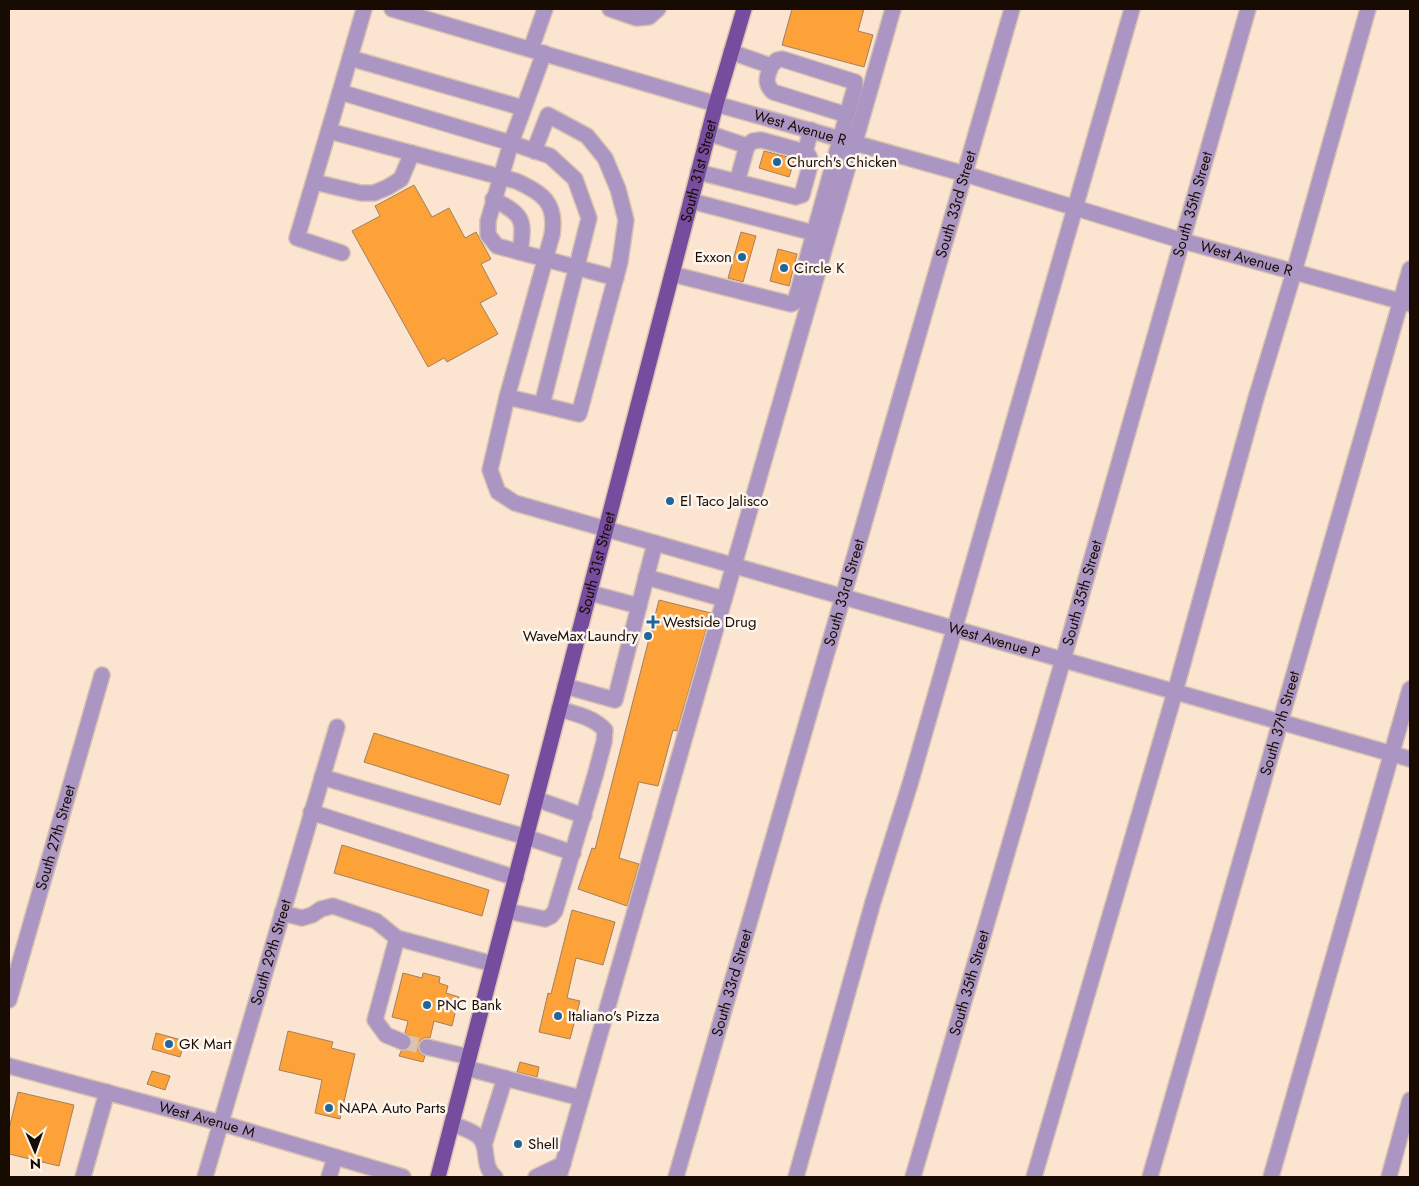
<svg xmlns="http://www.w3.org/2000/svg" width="1419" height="1186" font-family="Jost,sans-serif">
  <rect width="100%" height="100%" fill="#fce5d0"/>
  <!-- building -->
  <g fill="#fca239" stroke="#a2805f">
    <polygon points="792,9 864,9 858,31 873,35 864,67 782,45"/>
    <polygon points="764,151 795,159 789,177 759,168"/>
    <polygon points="414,185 432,217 449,208 465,238 476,232 491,259 481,264 497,294 480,303 498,334 447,362 444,358 428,367 352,231 380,216 375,206"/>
    <polygon points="741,232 756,236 743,282 728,278"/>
    <polygon points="778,249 797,254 789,286 770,281"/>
    <polygon points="659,600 711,613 677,731 673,730 658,786 639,782 619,858 639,864 627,906 578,889 592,848 595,849"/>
    <polygon points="374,733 509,775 500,805 364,762"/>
    <polygon points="342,845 489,890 482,916 334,873"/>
    <polygon points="572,910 615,922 603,965 576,958 567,998 580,1001 570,1039 539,1032 548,993 551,994"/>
    <polygon points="403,973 422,978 423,973 440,977 439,983 448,986 446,993 459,997 452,1026 434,1021 430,1038 424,1038 420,1041 418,1049 420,1053 425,1056 423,1062 399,1056 401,1051 409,1049 412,1041 410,1036 405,1033 408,1021 392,1017"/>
    <polygon points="288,1031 333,1042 331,1048 355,1054 340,1119 315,1113 322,1080 279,1070"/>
    <polygon points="156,1033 185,1041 180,1057 152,1049"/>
    <polygon points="520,1062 539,1067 537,1077 517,1072"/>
    <polygon points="152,1071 170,1076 165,1090 147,1084"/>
    <polygon points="18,1092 74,1105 59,1166 9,1154 9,1129"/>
  </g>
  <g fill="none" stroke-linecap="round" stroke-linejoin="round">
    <!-- minor-tunnel -->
    <polyline stroke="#dac4b1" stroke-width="15" stroke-dasharray="15 8" stroke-linecap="butt" points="403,1042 427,1047"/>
    <!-- minor casing -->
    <g stroke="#d8c2af" stroke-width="18">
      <g id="minor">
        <polyline points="364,9 340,92 511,143 488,221 488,235 497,246 616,278"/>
        <path id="s1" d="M392 9 716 104 965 174 1183 241 1410 304"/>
        <polyline points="610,9 636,18 649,17 658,9"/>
        <polyline points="531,49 545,9"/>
        <path d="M731 52 771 66C767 77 764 83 773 92L847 115 855 87V82L782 59 777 60 771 66"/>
        <path id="s2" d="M544 53 511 143 550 156 575 179 589 218 542 405 507 397 490 470 498 492 515 503 1410 759"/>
        <polyline points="350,58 523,108"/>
        <polyline points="340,92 297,238 342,253"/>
        <path d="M329 131 516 181C543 193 557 203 552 235L507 397"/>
        <polyline points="708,133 747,146 753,141 761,140 805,152"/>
        <polyline points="534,151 548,115 587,136 605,158 618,189 626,220 620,262 579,414 542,405"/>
        <polyline points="698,172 796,197 802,195 811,162 809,156 805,152 811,130"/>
        <polyline points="314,182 361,193 374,193 388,187 401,179 412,153"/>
        <polyline points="737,182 747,146"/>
        <path d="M493 199C523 215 525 218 520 252"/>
        <polyline points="691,201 814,233"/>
        <polyline points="672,274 791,304 795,302 847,115"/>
        <polyline points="646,577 724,599"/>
        <polyline points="590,593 639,606"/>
        <polyline points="565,686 615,700 655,543"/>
        <polyline points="322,777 526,837 573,853"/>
        <polyline points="536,799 584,816"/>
        <polyline points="311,812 516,878"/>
        <path d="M507 911 545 919 551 916 555 911 595 776 604 742 605 730C593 717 576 714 559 709"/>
        <polyline points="282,913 302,918 312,915 321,909 333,906 376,921 397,938"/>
        <path id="s3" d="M9 1000 102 675"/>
        <polyline points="403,1042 386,1035 375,1020 397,938 493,964"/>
        <polyline points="427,1047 469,1057"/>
        <path id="s4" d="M9 1066 221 1123 403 1177"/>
        <polyline points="466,1068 581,1098"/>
        <path d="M452 1124C460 1127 474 1131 480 1138 490 1149 481 1165 495 1177"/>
        <polyline points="484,1145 505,1078"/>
        <polyline points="83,1177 107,1092"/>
        <path id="s5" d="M205 1177 337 727"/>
        <polyline points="329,1177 335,1157"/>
        <polyline points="536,1177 563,1164"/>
        <polyline points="559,1177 893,9"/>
        <path id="s6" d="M676 1177 1012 9"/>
        <polyline points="796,1177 873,902 910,784 1132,9"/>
        <path id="s7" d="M913 1177 1063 660 1248 9"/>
        <polyline points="1034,1177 1175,692 1256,398 1294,272 1368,9"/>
        <path id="s8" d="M1150 1177 1410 269"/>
        <polyline points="1271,1177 1410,689"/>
        <polyline points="1389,1177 1410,1100"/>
      </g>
    </g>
    <!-- major casing -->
    <g stroke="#d8c2af" stroke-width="18">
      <g id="major">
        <path id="s9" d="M438 1177 716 104 744 9"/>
      </g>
    </g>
    <!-- minor -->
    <use href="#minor" stroke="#aa95c3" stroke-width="15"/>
    <!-- major -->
    <use href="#major" stroke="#754c9e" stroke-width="15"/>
  </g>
  <!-- markers -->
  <g fill="#20669a" stroke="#fdf6ee" stroke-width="2">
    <circle cx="777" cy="162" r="5"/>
    <circle cx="742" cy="257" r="5"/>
    <circle cx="784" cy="268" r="5"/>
    <circle cx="670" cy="501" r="5"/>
    <path d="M650.5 614.5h5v5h5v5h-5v5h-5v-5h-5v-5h5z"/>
    <circle cx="648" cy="636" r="5"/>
    <circle cx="427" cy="1005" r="5"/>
    <circle cx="558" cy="1016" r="5"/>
    <circle cx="169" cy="1044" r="5"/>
    <circle cx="329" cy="1108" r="5"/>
    <circle cx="518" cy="1144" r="5"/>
  </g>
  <g text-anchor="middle" stroke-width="5" stroke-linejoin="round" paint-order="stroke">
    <!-- street labels -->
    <g font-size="15" fill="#180c02" stroke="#fdf6ee">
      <text dy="5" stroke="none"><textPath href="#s1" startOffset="425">West Avenue R</textPath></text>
      <text dy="5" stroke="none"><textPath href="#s9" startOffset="1039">South 31st Street</textPath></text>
      <text dy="5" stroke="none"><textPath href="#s6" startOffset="1012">South 33rd Street</textPath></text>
      <text dy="5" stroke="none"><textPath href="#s7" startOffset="1012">South 35th Street</textPath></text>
      <text dy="5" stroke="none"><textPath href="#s1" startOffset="890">West Avenue R</textPath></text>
      <text dy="5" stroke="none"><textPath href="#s9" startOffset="634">South 31st Street</textPath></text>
      <text dy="5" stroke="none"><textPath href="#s6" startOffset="608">South 33rd Street</textPath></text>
      <text dy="5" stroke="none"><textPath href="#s7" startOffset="608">South 35th Street</textPath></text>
      <text dy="5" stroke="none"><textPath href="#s2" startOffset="1058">West Avenue P</textPath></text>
      <text dy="5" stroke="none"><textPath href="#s8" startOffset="472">South 37th Street</textPath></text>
      <text dy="5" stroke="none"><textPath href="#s3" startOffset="169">South 27th Street</textPath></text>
      <text dy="5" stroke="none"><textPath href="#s5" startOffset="234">South 29th Street</textPath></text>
      <text dy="5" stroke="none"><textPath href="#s6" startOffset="202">South 33rd Street</textPath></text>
      <text dy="5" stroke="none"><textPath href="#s7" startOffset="202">South 35th Street</textPath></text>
      <text dy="5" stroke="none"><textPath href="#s4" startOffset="205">West Avenue M</textPath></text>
    </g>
    <!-- poi labels -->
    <g font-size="15" fill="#180c02" stroke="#fdf6ee" text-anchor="start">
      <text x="787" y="167">Church's Chicken</text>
      <text x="732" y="262" text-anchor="end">Exxon</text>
      <text x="794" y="273">Circle K</text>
      <text x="680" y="506">El Taco Jalisco</text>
      <text x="663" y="627">Westside Drug</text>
      <text x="638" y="641" text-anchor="end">WaveMax Laundry</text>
      <text x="437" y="1010">PNC Bank</text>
      <text x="568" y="1021">Italiano's Pizza</text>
      <text x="179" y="1049">GK Mart</text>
      <text x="339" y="1113">NAPA Auto Parts</text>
      <text x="528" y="1149">Shell</text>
    </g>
  </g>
  <!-- border -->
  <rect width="1419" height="1186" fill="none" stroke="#180c02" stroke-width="20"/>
  <!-- north arrow -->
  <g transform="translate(35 1151) rotate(178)" stroke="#fdf6ee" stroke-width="4" paint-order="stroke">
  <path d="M0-4L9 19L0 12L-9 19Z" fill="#180c02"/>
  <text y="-8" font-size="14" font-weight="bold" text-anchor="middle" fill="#180c02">N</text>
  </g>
</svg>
